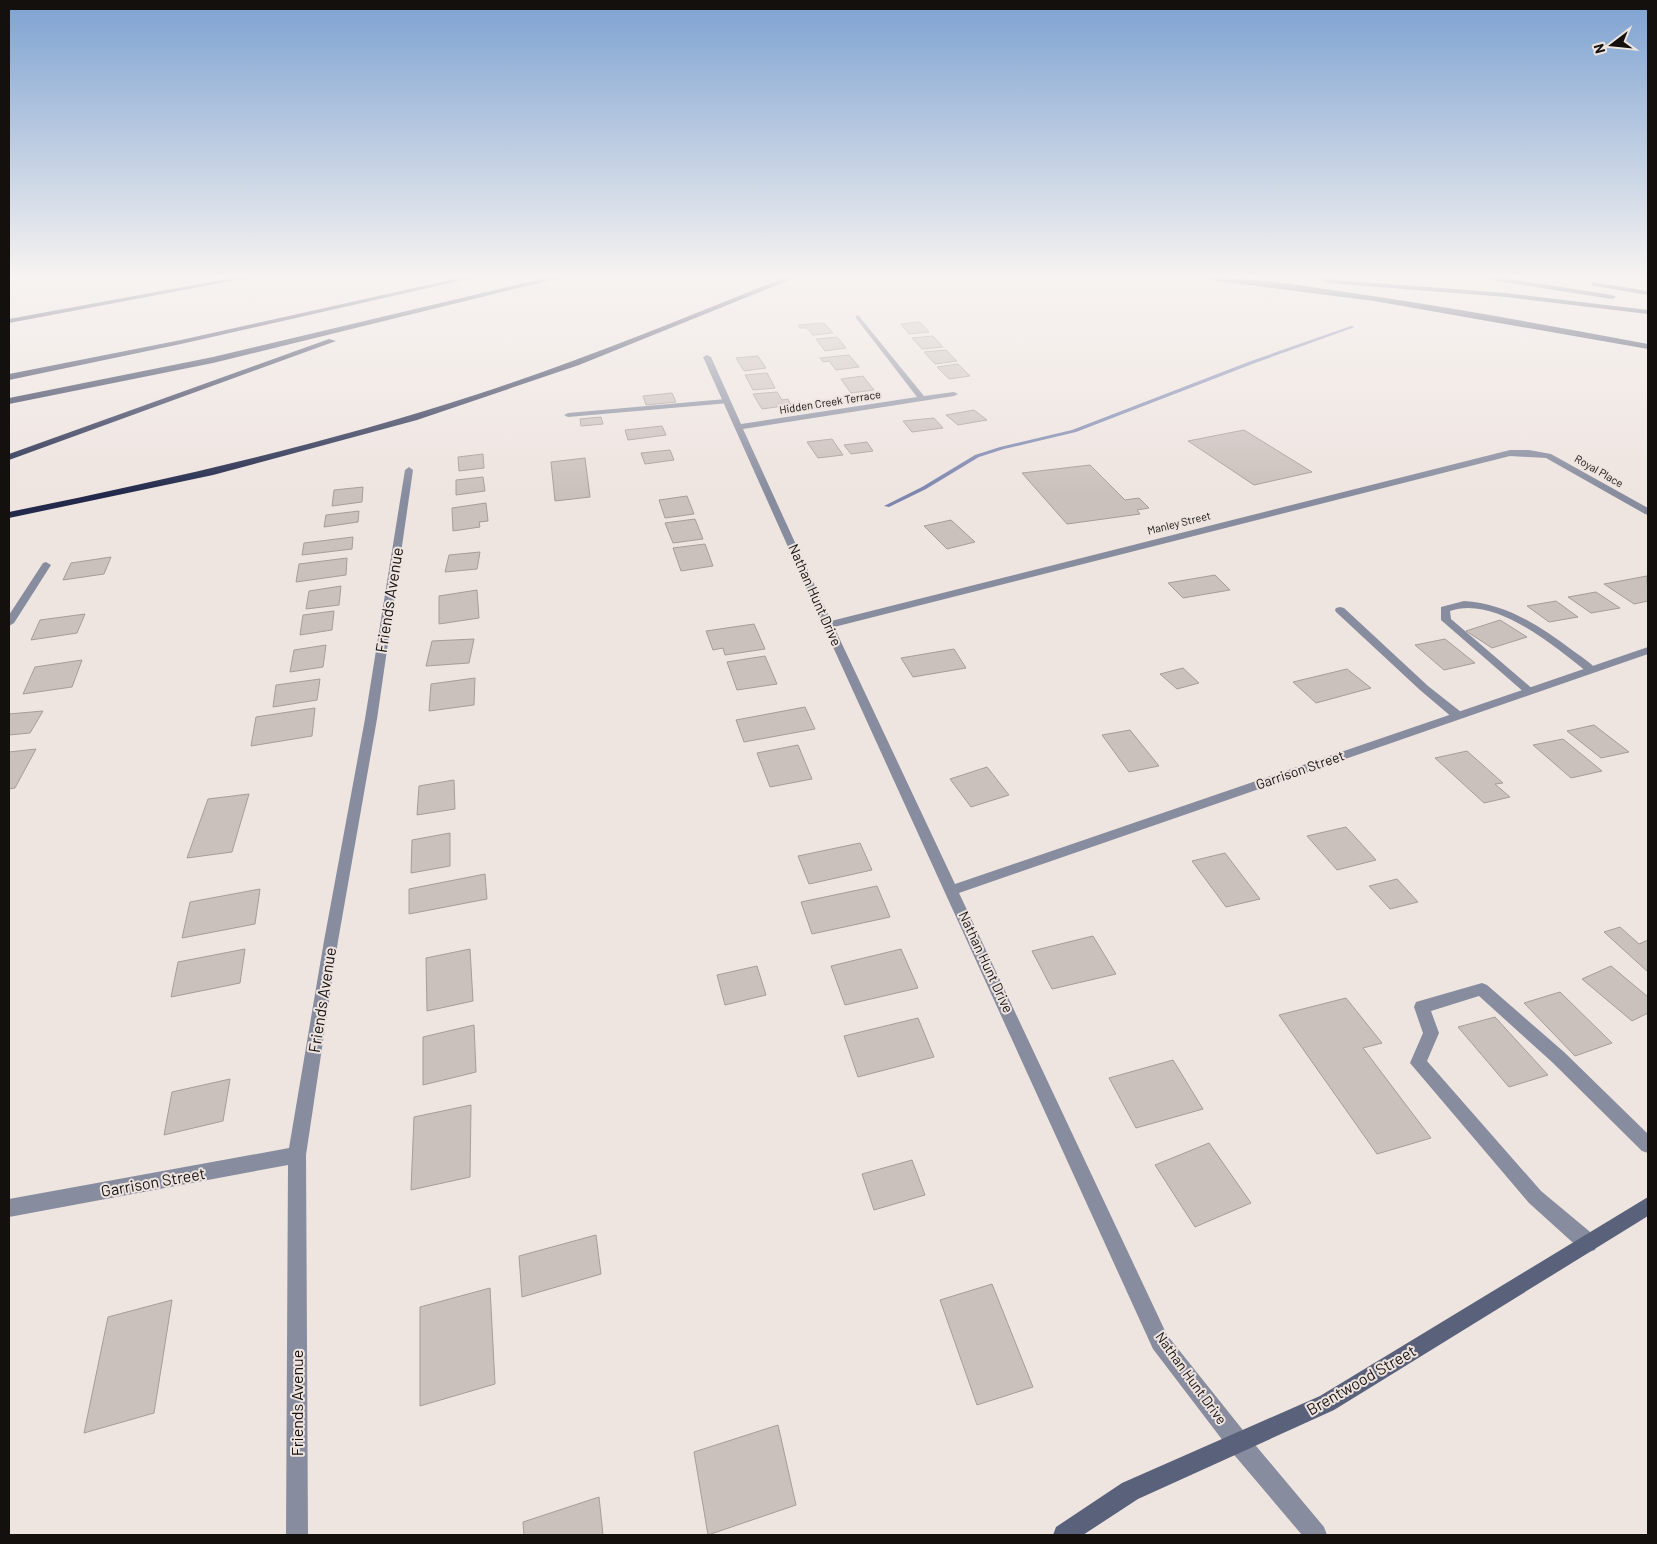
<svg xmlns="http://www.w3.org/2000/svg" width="1657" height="1544" font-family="Barlow,sans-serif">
  <rect width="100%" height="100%" fill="#eee4e0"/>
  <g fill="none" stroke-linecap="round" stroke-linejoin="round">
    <!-- stream -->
    <polygon fill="#7c86af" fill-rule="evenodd" points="1351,326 1355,327 1255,363 1076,432 1004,449 979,457 926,489 889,507 884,506 922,487 975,455 1000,447 1072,430 1251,361"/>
  </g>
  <!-- building -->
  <g fill="#cac0bc" stroke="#a69d98">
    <polygon points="920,322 929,332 909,334 901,324"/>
    <polygon points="824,323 833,333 813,335 807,328 800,328 798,325"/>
    <polygon points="933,336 943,347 922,349 912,338"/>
    <polygon points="837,337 846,348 825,351 816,339"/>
    <polygon points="946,350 957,361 935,364 924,352"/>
    <polygon points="849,355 859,367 836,370 829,361 823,362 820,358"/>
    <polygon points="758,356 766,368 744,371 736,358"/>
    <polygon points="958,364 970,376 949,379 937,367"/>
    <polygon points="767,373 775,388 753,390 745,375"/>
    <polygon points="863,376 874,390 851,393 841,379"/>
    <polygon points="777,392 782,400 788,399 791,405 762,409 753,394"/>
    <polygon points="672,393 676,402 646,405 643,396"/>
    <polygon points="974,410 987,420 958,425 946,415"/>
    <polygon points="601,417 603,424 581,426 580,419"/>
    <polygon points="934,418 943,428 912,432 903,421"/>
    <polygon points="662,426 666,435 628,440 625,430"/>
    <polygon points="1244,430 1312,472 1254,485 1188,441"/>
    <polygon points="832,439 843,455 818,458 807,442"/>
    <polygon points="867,442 873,451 851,454 844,445"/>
    <polygon points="670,450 674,460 645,464 641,453"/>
    <polygon points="483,454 484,468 459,471 458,457"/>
    <polygon points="585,458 590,497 555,501 551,462"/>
    <polygon points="1090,465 1125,500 1139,498 1149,508 1137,510 1140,514 1067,524 1022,473"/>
    <polygon points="483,477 485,491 456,495 456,480"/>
    <polygon points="363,487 362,502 332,506 334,490"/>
    <polygon points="687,496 694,514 665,518 659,500"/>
    <polygon points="486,503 488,521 479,522 480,527 453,531 452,508"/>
    <polygon points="359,511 358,522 324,527 326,515"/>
    <polygon points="695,519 703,539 673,543 665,523"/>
    <polygon points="951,520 975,542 947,549 924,526"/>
    <polygon points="353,537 352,549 302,555 304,543"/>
    <polygon points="705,544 713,566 681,571 673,548"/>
    <polygon points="480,552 477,569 445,572 449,555"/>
    <polygon points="111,557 104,574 63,580 71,563"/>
    <polygon points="347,558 346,575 296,582 299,564"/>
    <polygon points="1215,575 1230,590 1183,598 1168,583"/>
    <polygon points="1647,576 1648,601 1634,604 1604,584"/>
    <polygon points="341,586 339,605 306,609 309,591"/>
    <polygon points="477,590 479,618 439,624 439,596"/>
    <polygon points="1596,592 1620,608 1591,613 1568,597"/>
    <polygon points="1556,601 1578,617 1549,622 1527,606"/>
    <polygon points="334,611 332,630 300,635 303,615"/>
    <polygon points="85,614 77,633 31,640 40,620"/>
    <polygon points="1500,620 1527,637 1492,648 1466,631"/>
    <polygon points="754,624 765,649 725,655 723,648 713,650 706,631"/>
    <polygon points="474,639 469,663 426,666 432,641"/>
    <polygon points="1445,639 1475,663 1444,670 1415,645"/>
    <polygon points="326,645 323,667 290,672 294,650"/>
    <polygon points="954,649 966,668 913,677 901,658"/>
    <polygon points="765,656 777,684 737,690 727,662"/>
    <polygon points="82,660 72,687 23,694 35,667"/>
    <polygon points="1183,668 1199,683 1177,689 1160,674"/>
    <polygon points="1347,669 1371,688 1316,703 1293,682"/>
    <polygon points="475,678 474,705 429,711 431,684"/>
    <polygon points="320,679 317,700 273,707 276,685"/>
    <polygon points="805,707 815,729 744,742 736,720"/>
    <polygon points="315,708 312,736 251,746 256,717"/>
    <polygon points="43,711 30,733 9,735 9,714"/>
    <polygon points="1594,725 1629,752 1601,758 1567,731"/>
    <polygon points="1130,730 1159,766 1129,772 1102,735"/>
    <polygon points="1563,739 1602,771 1571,778 1533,745"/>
    <polygon points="798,745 812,779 770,787 757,753"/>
    <polygon points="36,749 15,788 9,789 9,752"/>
    <polygon points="1467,751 1503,783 1495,784 1510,797 1484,803 1435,758"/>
    <polygon points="987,767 1009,795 971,807 950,779"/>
    <polygon points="454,780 455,809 417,815 419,786"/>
    <polygon points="249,794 232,852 187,858 208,799"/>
    <polygon points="1346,827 1376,860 1337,870 1307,836"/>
    <polygon points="450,833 450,866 411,873 412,840"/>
    <polygon points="860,843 872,870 809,884 798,856"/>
    <polygon points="1225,853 1260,899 1226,907 1192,861"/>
    <polygon points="485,874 487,899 409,914 409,889"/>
    <polygon points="1397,879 1418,902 1390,909 1369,886"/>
    <polygon points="877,886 890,917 812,934 801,902"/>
    <polygon points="260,889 255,924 182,938 190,902"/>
    <polygon points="1620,927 1639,944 1648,940 1648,972 1604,932"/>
    <polygon points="1093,936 1116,974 1052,989 1032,951"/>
    <polygon points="245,949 240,983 171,997 178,962"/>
    <polygon points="470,949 473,1001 427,1011 426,958"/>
    <polygon points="901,949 918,988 845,1005 831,966"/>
    <polygon points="757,966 766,995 725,1005 717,975"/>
    <polygon points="1611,966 1648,997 1648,1013 1632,1021 1582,979"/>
    <polygon points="1560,992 1612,1043 1575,1056 1524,1003"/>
    <polygon points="1346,998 1382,1043 1363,1048 1431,1138 1377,1154 1279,1015"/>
    <polygon points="1495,1017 1548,1075 1509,1087 1458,1027"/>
    <polygon points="918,1018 934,1057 858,1077 844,1036"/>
    <polygon points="474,1025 476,1072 423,1085 423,1037"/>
    <polygon points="1173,1060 1203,1109 1136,1128 1109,1078"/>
    <polygon points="230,1079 223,1121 164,1135 172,1092"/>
    <polygon points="471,1105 470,1177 411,1190 414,1117"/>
    <polygon points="1209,1143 1251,1203 1195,1227 1155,1165"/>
    <polygon points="912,1160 925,1195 874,1210 862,1174"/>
    <polygon points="596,1235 601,1274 522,1297 519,1256"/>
    <polygon points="992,1284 1033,1387 977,1405 940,1300"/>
    <polygon points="490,1288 495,1384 420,1406 420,1307"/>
    <polygon points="172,1300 154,1413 84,1433 108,1317"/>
    <polygon points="778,1425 796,1505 708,1535 694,1452"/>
    <polygon points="599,1497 603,1535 524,1535 523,1522"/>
  </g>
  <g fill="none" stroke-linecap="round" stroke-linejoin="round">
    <!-- service -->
    <g fill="#878c9e" fill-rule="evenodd">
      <polygon points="726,399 729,399 729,403 568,417 564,415 568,413"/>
      <path d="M1464 601C1505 603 1540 626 1572 650 1580 656 1590 662 1597 670L1595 672H1587C1554 646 1495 595 1450 611L1451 619 1535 691 1533 693H1525L1441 620V607Z"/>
      <polygon points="1340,607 1344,608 1428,686 1461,712 1463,715 1461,718 1453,718 1420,690 1336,612 1335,610 1336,608"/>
      <polygon points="1482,983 1487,985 1564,1052 1648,1134 1648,1153 1642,1151 1552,1062 1479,996 1431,1011 1439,1033 1427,1061 1541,1191 1595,1236 1597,1243 1595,1250 1588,1252 1581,1250 1529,1203 1410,1063 1423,1033 1414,1007 1416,1002"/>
    </g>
    <!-- minor -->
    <g fill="#878c9e" fill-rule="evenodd">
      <polygon points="858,315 924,396 954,392 958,394 954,396 743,429 831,621 1510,450 1529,450 1551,454 1648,508 1648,515 1645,514 1546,458 1510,456 834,627 955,884 1648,647 1648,654 959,893 1167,1335 1246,1434 1324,1527 1327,1535 1302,1535 1230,1450 1153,1349 823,625 703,357 707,355 711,357 741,424 917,397 856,318 856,316"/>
      <polygon points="409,467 413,470 377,719 338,941 306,1155 308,1535 286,1535 288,1165 9,1217 9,1199 289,1148 324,941 365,719 405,470"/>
      <polygon points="46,562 51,565 14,623 9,626 9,615 43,563"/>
    </g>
    <!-- secondary -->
    <polygon fill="#5a617b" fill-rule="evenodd" points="1648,1197 1648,1216 1334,1410 1138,1499 1083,1535 1053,1535 1056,1527 1122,1483 1320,1396"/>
    <!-- motorway -->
    <g fill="#22294b" fill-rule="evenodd">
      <polygon points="232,278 247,278 9,323 9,319"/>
      <polygon points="459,278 472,278 181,344 9,380 9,374 181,340"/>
      <polygon points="546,278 559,278 213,363 9,404 9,398 213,357"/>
      <path d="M784 278H794L579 365 417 420 213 475 9 518V512C166 480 322 445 475 395 580 361 681 319 784 278Z"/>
      <path d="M1205 278C1254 277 1304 286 1352 293 1451 307 1550 326 1648 344V349L1374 301 1209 280Z"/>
      <polygon points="1486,278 1504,278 1612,295 1616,297 1612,299 1490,280"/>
      <polygon points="1323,279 1506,293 1648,310 1648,314 1506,297 1326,283 1322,281"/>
      <polygon points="1592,282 1648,291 1648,295 1595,286 1592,286"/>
      <polygon points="329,339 336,341 9,460 9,454"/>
    </g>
  </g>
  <!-- sky -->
  <linearGradient id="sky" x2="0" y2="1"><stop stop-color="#7da2d1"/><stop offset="0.56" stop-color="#f7f3f1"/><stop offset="1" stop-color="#f7f3f1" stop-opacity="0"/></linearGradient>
  <rect width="1657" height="494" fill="url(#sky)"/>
  <g text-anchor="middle" stroke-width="4" stroke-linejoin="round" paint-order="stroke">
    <!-- far-street labels -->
    <g font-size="11" fill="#13100e" stroke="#eee4e0">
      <text transform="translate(830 402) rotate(-9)" y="4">Hidden Creek Terrace</text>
      <text transform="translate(1599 471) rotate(30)" y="4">Royal Place</text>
      <text transform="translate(1179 523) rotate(-14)" y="4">Manley Street</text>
    </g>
    <!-- street labels -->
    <g font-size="14" fill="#13100e" stroke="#eee4e0">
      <text transform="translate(815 595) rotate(66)" y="5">Nathan Hunt Drive</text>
      <text transform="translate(1300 770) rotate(-19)" y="5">Garrison Street</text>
      <text transform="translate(986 962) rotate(65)" y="5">Nathan Hunt Drive</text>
      <text transform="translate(1191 1378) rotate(54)" y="5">Nathan Hunt Drive</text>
    </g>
    <!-- near-street labels -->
    <g font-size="16" fill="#13100e" stroke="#eee4e0">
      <text transform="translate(389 600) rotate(-81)" y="6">Friends Avenue</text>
      <text transform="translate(322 1000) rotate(-81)" y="6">Friends Avenue</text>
      <text transform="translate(153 1182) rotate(-10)" y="6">Garrison Street</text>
      <text transform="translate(1361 1380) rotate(-30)" y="6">Brentwood Street</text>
      <text transform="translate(297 1403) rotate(-90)" y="6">Friends Avenue</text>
    </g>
  </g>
  <!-- border -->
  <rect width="1657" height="1544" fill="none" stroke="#13100e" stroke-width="20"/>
  <!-- north arrow -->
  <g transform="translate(1612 45) rotate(254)" stroke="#eee4e0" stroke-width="4" paint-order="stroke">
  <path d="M0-4L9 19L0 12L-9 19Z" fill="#13100e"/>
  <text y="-8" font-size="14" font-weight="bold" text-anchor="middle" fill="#13100e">N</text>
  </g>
</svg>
